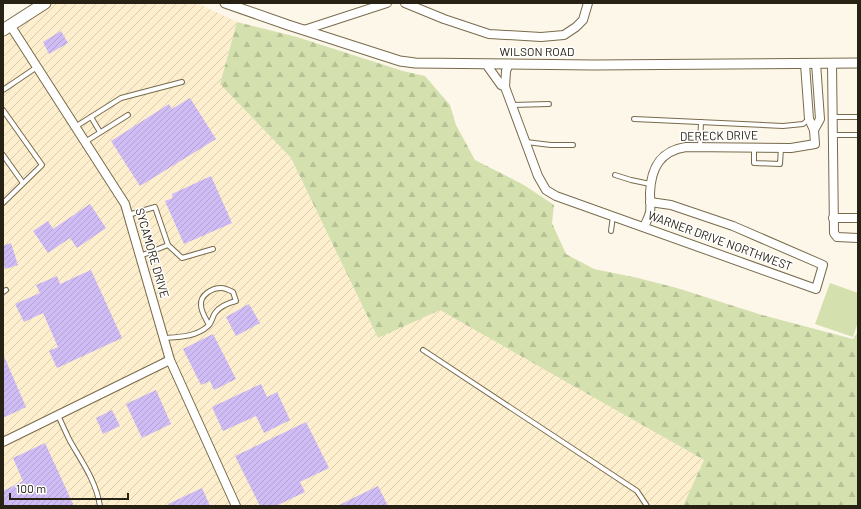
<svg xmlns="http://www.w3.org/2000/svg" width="861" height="509" font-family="Barlow,sans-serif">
  <defs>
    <pattern id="industrial-furrows" width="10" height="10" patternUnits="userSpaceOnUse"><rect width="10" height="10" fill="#fdeecd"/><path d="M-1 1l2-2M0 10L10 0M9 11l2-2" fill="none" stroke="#d9ccaf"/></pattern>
    <pattern id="forest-firs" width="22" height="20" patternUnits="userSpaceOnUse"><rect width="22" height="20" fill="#d4e1af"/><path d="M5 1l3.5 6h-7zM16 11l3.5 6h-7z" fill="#b6c196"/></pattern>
    <pattern id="building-hatch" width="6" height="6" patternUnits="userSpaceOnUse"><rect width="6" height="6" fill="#cfbcf5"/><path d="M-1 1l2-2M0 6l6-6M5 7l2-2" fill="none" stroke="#b2a1d1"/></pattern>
  </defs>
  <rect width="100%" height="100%" fill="#fdf7e9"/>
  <!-- industrial -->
  <polygon fill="url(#industrial-furrows)" points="52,3 197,3 237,22 220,84 291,158 378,338 440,309 704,460 683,506 3,506 3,30"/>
  <!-- forest -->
  <polygon fill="url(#forest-firs)" points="237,22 297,37 403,71 425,76 450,105 456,125 475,160 524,185 554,205 552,223 566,254 594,269 638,278 677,288 762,315 853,339 858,332 858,506 683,506 704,460 440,310 378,338 291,158 220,84"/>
  <!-- park -->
  <polygon fill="#d4e1af" points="830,283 858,293 858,322 853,337 815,324"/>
  <!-- building -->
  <g fill="url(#building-hatch)">
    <polygon points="61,31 68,43 49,54 43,42"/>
    <polygon points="190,98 216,139 140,186 111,141 169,104 172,109"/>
    <polygon points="211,176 232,223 184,244 165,201 173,198 172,194"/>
    <polygon points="90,204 106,228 77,248 70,238 48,253 33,231 48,221 53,229"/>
    <polygon points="11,243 18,265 5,269 3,262 3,246"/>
    <polygon points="91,270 122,338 57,368 49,351 58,347 43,313 24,322 15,304 40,293 36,285 57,276 60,284"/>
    <polygon points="249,304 260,323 236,336 226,317"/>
    <polygon points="213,334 236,379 214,390 210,381 201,385 183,349"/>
    <polygon points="3,354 26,407 3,418"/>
    <polygon points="261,384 267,397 277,392 290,420 264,433 256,416 223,431 212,407"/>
    <polygon points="156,390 171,424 142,438 126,404"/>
    <polygon points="112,410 120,426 103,434 96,418"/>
    <polygon points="306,422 329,468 300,482 305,492 276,506 260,506 235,456"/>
    <polygon points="45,443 74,506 3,506 3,491 23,481 13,458"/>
    <polygon points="378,486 388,506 337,506"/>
    <polygon points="202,488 210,506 169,506 168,504"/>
  </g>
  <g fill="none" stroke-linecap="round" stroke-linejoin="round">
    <!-- service casing -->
    <g stroke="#786b4c" stroke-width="6">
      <g id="service">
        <polyline points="3,90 37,67"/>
        <polyline points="512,105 549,104"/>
        <polyline points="3,110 42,165 3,203"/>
        <polyline points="91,117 100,132"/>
        <polyline points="833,117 858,117"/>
        <polyline points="634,119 783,126 803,124 809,119"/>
        <polyline points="75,127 121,98 182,82"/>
        <polyline points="833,135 858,135"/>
        <polyline points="85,142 128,115"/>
        <polyline points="526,142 551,145 573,145"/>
        <polyline points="700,147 701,122"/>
        <polyline points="754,148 754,163 780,164 781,148"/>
        <polyline points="3,155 23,183"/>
        <polyline points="615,175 631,180 650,184"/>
        <polyline points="128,215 155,207 168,245 140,256"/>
        <polyline points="611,231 613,216"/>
        <polyline points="168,245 182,258 213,249"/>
        <polyline points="3,292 6,290"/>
        <path d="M164 338C179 337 196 337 208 326 212 323 212 317 215 313 220 306 228 303 236 301L233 292C229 290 225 288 221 288 212 288 200 295 201 305 201 312 206 319 209 325"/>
        <polyline points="423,350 637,491 647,506"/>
        <path d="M58 415C62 424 66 433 70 441 82 462 96 481 100 506"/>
      </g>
    </g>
    <!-- minor casing -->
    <g stroke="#786b4c" stroke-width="10">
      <g id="minor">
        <polyline points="405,3 444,19 489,34 541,37 564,35 576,27 583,20 588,3"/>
        <polyline points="10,25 125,204 170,360 236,506"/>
        <polyline points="304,30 387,3"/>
        <polyline points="832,63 834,233 837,237 858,238"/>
        <polyline points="486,64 501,85 505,87"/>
        <polyline points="509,64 506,71 505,87 538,176 546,190 556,196 816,289 823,265 733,226 671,205 650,202"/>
        <polyline points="814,130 820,119 816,63"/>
        <polyline points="833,218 858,218"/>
        <path d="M644 227C646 222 649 217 650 212 651 206 650 199 650 193 651 168 660 151 686 147L791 148 815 144 814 130 809 119 805 64"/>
        <polyline points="3,442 170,360"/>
      </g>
    </g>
    <!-- tertiary casing -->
    <g stroke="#786b4c" stroke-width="11">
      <polyline id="tertiary" points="225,3 288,25 400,61 415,63 594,65 858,63"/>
    </g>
    <!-- secondary casing -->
    <g stroke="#786b4c" stroke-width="13">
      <polyline id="secondary" points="3,30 45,3"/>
    </g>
    <!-- service -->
    <use href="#service" stroke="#fff" stroke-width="4"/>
    <!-- minor -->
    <use href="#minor" stroke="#fff" stroke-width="8"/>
    <!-- tertiary -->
    <use href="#tertiary" stroke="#fff" stroke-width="9"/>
    <!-- secondary -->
    <use href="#secondary" stroke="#fff" stroke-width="11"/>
  </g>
  <g text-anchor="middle" stroke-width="3" stroke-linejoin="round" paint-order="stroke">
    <!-- street labels -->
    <g font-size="12" fill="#282215" stroke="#fff">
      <text x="537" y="56">WILSON ROAD</text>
      <text transform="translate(719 136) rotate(-1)" y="4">DERECK DRIVE</text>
      <text transform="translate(720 241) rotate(20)" y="4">WARNER DRIVE NORTHWEST</text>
      <text transform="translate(152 253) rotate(74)" y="4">SYCAMORE DRIVE</text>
    </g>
  </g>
  <!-- border -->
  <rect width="861" height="509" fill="none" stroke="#282215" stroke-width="8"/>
  <!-- scale -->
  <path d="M10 493v6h118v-6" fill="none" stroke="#282215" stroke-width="2"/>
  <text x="16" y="493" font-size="12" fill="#282215" stroke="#ffffff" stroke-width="3" paint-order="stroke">100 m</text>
</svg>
